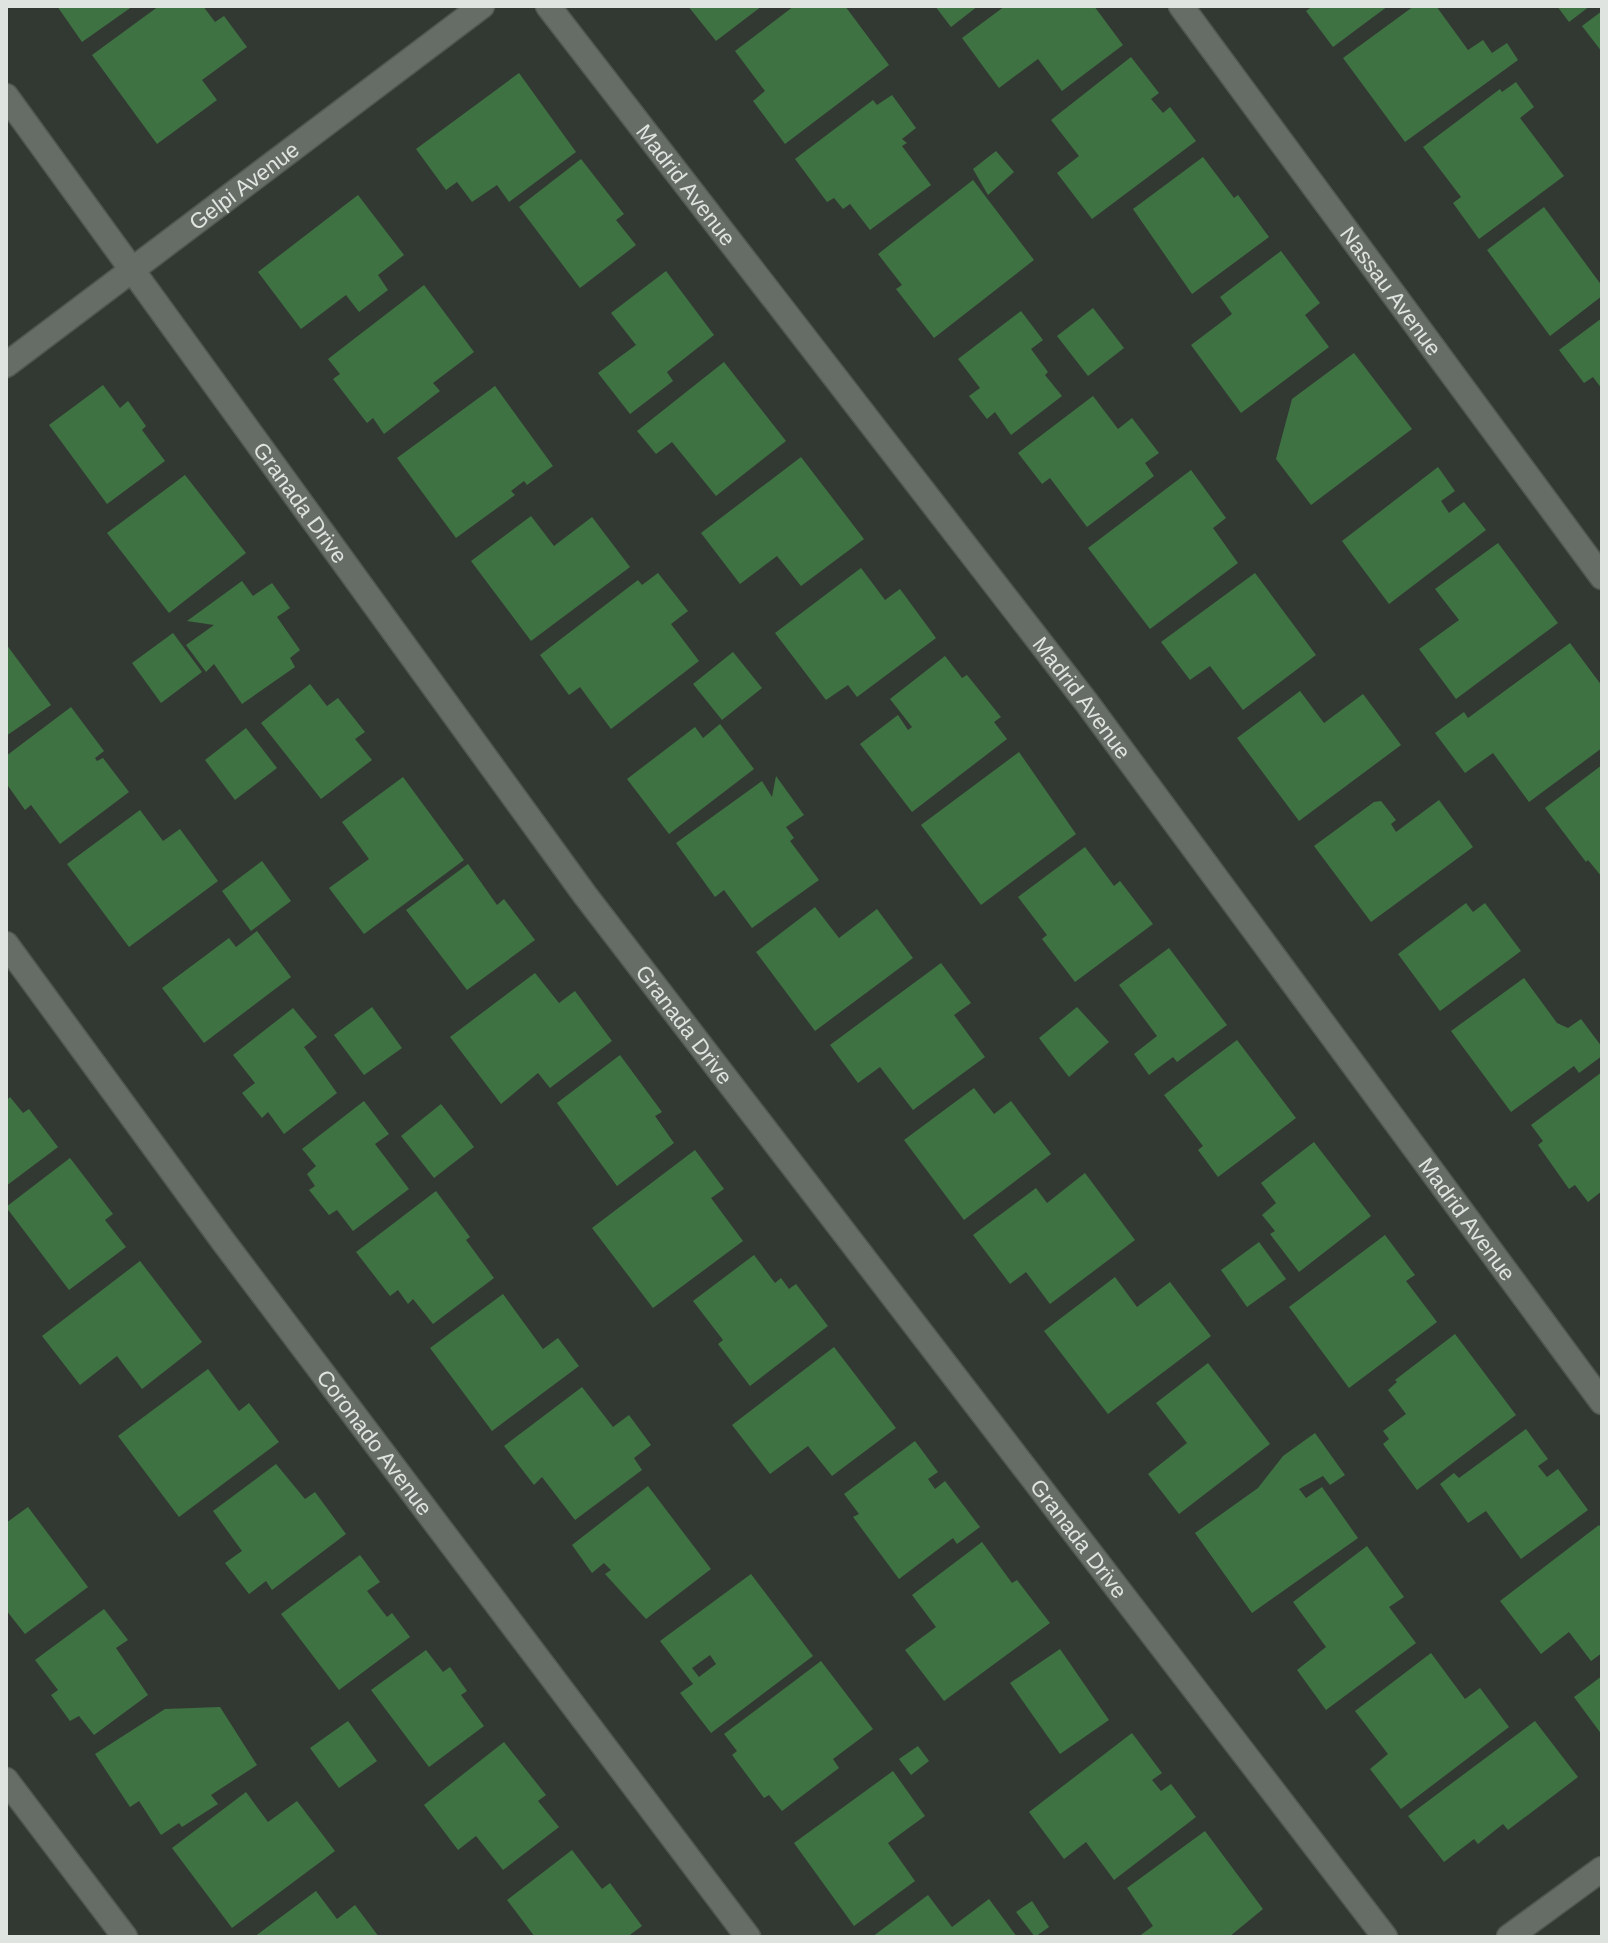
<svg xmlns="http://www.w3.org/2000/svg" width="1608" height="1943" font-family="Helvetica,sans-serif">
  <rect width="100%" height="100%" fill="#323932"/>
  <!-- building -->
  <g fill="#3f7243" fill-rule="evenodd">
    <polygon points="57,6 133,6 82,42"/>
    <polygon points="159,6 203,6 215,22 224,16 247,47 202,80 217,100 157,144 92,55"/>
    <polygon points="688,6 762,6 716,41"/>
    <polygon points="794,6 845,6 889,65 785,144 753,101 765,91 735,51"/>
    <polygon points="935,6 978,6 951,27"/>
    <polygon points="1005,6 1094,6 1123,45 1062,91 1038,59 999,88 962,38"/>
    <polygon points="1313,6 1388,6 1333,47 1306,11"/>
    <polygon points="1414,6 1436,6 1468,50 1483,40 1492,53 1507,43 1518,60 1405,142 1343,58"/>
    <polygon points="1557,6 1590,6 1569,22"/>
    <polygon points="1602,11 1602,52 1582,26"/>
    <polygon points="1131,57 1159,93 1151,99 1163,113 1170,107 1196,141 1092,219 1057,173 1079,156 1051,120"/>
    <polygon points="519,73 576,152 509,202 497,185 472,202 457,182 446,190 416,149"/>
    <polygon points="1516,82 1534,107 1520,118 1564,176 1479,239 1453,203 1461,197 1423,147 1500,89 1502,92"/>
    <polygon points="892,95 916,128 902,139 907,143 902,146 931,185 870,230 850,204 843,209 834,198 827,202 795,159 873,100 877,105"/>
    <polygon points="996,151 1014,172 988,195 973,169"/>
    <polygon points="1203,157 1234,198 1238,195 1269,237 1192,294 1133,209"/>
    <polygon points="581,159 624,214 616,220 636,245 580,288 519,207"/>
    <polygon points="973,180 1034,260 934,338 896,289 902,285 878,254"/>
    <polygon points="358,195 404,255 378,275 388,290 359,312 346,295 301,329 258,272"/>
    <polygon points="1544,207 1602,286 1602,296 1550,336 1487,250"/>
    <polygon points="1281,251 1320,303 1305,315 1329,347 1241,413 1191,345 1232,314 1220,297"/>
    <polygon points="666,271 714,335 667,372 673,381 630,414 598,373 636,345 611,313"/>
    <polygon points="424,285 474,352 433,383 440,391 384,434 373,418 367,423 333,379 340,374 328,359"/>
    <polygon points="1093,308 1124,348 1088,376 1057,336"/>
    <polygon points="1021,311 1043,340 1031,349 1048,372 1045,375 1062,396 1011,435 995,412 987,419 969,396 980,388 958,359"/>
    <polygon points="1602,318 1602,389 1593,377 1584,383 1559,350"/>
    <polygon points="1354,353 1412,429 1311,505 1276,459 1292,399"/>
    <polygon points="724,362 786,441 716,496 672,442 656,454 637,431"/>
    <polygon points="103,385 120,408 128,401 146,426 142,430 165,461 107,504 49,425"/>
    <polygon points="495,386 553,466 527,485 524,481 511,491 515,495 456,538 397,458"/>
    <polygon points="1093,396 1118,429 1132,418 1159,453 1145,463 1154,476 1087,527 1050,478 1042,484 1018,453"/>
    <polygon points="801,457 864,539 801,586 777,556 740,584 701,533"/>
    <polygon points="1438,467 1455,491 1441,501 1449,513 1464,502 1486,530 1389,604 1342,541"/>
    <polygon points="1191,470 1226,518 1213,528 1238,563 1150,629 1088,548"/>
    <polygon points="185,475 246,553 169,613 107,533"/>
    <polygon points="531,516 554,546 592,517 630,567 531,641 471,561"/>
    <polygon points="1498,543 1558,623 1456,699 1419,649 1459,620 1435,589"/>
    <polygon points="861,568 885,600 900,589 936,638 857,697 848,685 826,700 775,633"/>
    <polygon points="658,573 688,611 671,624 699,661 611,729 580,687 569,695 540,655 638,580 642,585"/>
    <polygon points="1255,573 1316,655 1243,710 1210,666 1190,680 1161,642"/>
    <polygon points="242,581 253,596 272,583 290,608 277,617 300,650 290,658 295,667 242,704 214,664 206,672 186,645 214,625 187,621"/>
    <polygon points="173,633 202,672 161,703 132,663"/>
    <polygon points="1570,643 1602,686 1602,748 1529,802 1493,753 1465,773 1435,733 1464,712 1468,718"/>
    <polygon points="6,644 51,705 6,736"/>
    <polygon points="733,652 762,688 722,720 693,684"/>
    <polygon points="945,656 962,678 967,675 1001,717 994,722 1007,739 912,812 860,744 898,715 908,730 912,727 890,699"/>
    <polygon points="310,684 327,706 338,698 365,732 355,739 372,760 321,799 261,723"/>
    <polygon points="1300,691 1324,723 1363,694 1401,745 1299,821 1237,738"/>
    <polygon points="71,707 104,751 95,758 97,761 103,758 129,792 60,844 31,805 25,810 6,783 6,756"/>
    <polygon points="720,724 754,769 669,834 627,779 695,727 703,738"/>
    <polygon points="246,728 277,768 235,800 205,760"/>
    <polygon points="1019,752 1076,834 981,905 921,825"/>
    <polygon points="1602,765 1602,877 1588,860 1586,862 1545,808"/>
    <polygon points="776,776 804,815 786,827 794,838 790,841 819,880 752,928 724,890 715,897 676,843 762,781 772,797"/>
    <polygon points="403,777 464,860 364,934 329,888 369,859 342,822"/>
    <polygon points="1439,800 1473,847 1371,922 1314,846 1374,802 1381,801 1396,820 1391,824 1396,832"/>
    <polygon points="140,810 163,841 180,829 218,881 129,947 67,864"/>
    <polygon points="1085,847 1114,886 1120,881 1153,924 1075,982 1042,939 1047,935 1018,897"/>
    <polygon points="262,861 291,901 251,931 222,891"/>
    <polygon points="468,864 497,905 504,899 535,940 467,990 406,910"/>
    <polygon points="1466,903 1473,912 1485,903 1521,951 1440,1011 1398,954"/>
    <polygon points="815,907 839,938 877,909 913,958 815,1031 756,952"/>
    <polygon points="257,931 291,977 204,1043 162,988 229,938 236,947"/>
    <polygon points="1169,948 1227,1025 1177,1062 1173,1057 1149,1075 1134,1054 1157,1036 1119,985"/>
    <polygon points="941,963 971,1003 954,1015 985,1057 913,1110 880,1067 858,1083 830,1045"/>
    <polygon points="535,973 559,1003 575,991 612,1041 550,1088 538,1073 501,1104 450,1037"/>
    <polygon points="1524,978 1557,1023 1568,1028 1581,1019 1602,1047 1602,1056 1579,1073 1574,1066 1511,1112 1451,1031"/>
    <polygon points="372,1007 402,1048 364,1075 334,1035"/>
    <polygon points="1077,1007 1109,1042 1069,1077 1039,1038"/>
    <polygon points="293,1008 317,1037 304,1047 337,1093 284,1134 268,1112 262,1118 242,1093 255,1083 233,1055"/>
    <polygon points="1237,1040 1296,1118 1218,1177 1198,1150 1203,1146 1164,1095"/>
    <polygon points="620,1055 662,1112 655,1116 674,1143 617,1186 557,1103"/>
    <polygon points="1602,1072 1602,1191 1588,1202 1575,1185 1569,1189 1538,1145 1543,1141 1531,1125"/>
    <polygon points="974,1088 994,1114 1011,1101 1051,1154 964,1220 904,1140"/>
    <polygon points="10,1097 23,1113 29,1109 58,1147 6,1186 6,1101"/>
    <polygon points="364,1101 389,1134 375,1144 409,1189 353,1231 337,1210 329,1215 309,1190 315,1186 307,1174 316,1166 302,1149"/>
    <polygon points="441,1104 474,1147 434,1178 401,1136"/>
    <polygon points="1314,1142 1371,1216 1299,1272 1270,1234 1275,1231 1262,1215 1276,1203 1261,1183"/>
    <polygon points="695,1150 724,1189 711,1198 743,1241 653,1308 592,1228"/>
    <polygon points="70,1158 113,1214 105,1220 126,1247 69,1290 6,1207"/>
    <polygon points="1085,1173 1135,1240 1050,1304 1026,1272 1010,1284 973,1235 1036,1188 1047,1203"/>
    <polygon points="436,1191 470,1237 466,1240 494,1278 433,1324 413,1299 408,1304 398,1290 390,1296 356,1252"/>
    <polygon points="1385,1235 1415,1275 1406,1281 1437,1322 1349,1388 1289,1307"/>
    <polygon points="1259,1242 1286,1279 1247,1307 1221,1270"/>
    <polygon points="754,1255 775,1283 781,1278 789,1289 796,1284 828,1326 750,1386 718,1344 723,1340 693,1301"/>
    <polygon points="140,1261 202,1342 142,1389 117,1356 80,1385 42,1336"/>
    <polygon points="1115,1277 1137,1307 1170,1282 1211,1336 1108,1414 1044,1331"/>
    <polygon points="503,1294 543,1349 558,1338 579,1366 492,1431 430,1348"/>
    <polygon points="1455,1334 1516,1415 1417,1490 1383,1444 1389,1439 1383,1431 1406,1414 1388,1390 1397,1382 1395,1380"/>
    <polygon points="834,1347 896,1428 832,1476 808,1446 770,1474 732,1425"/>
    <polygon points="1208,1363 1270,1444 1179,1514 1148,1474 1187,1443 1156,1403"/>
    <polygon points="208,1369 239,1411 249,1403 279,1442 179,1517 118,1436"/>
    <polygon points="582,1387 613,1427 629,1415 651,1445 634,1458 642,1470 575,1520 542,1477 534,1485 504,1446"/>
    <polygon points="1526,1429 1548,1459 1538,1466 1547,1477 1558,1469 1588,1510 1521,1559 1486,1511 1468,1523 1440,1484 1454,1473 1459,1478"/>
    <polygon points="1315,1433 1345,1475 1330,1485 1323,1476 1299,1489 1306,1498 1322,1487 1358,1538 1252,1613 1195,1533 1258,1488 1283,1456"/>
    <polygon points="915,1441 938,1472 928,1479 935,1489 945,1481 980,1527 957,1544 953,1538 899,1579 853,1517 859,1514 844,1494"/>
    <polygon points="276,1464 305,1499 315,1492 346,1534 272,1590 266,1581 249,1594 225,1563 242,1551 213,1511"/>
    <polygon points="648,1486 711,1569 646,1619 605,1574 611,1570 604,1563 592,1573 572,1545"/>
    <polygon points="28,1507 88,1587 25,1634 6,1610 6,1523"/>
    <polygon points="1599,1525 1602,1529 1602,1653 1591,1661 1569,1632 1541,1654 1500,1601"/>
    <polygon points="982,1542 1012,1583 1017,1580 1050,1623 944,1701 905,1650 936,1627 912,1595"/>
    <polygon points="1367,1546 1404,1597 1389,1607 1416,1643 1326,1710 1297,1670 1326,1647 1293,1602"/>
    <polygon points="360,1555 380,1582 367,1591 387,1617 392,1613 410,1637 339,1690 281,1614"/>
    <path d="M751 1574 813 1656 711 1733 680 1693 693 1684 660 1641ZM710 1655 716 1664 699 1677 692 1668Z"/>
    <polygon points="104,1609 128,1640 116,1648 148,1695 94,1735 79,1716 70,1721 51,1695 58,1690 35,1660"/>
    <polygon points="1060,1649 1109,1720 1060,1754 1010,1683"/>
    <polygon points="426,1650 443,1672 450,1667 467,1691 461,1695 484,1726 429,1767 371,1690"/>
    <polygon points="1431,1653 1465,1699 1480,1688 1509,1727 1401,1809 1370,1769 1388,1754 1355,1711"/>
    <polygon points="821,1661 873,1729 833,1759 839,1768 782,1811 769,1795 764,1798 732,1755 737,1751 724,1734"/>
    <polygon points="1602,1676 1602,1735 1574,1697"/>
    <polygon points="220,1707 257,1765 211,1795 218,1804 182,1827 179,1823 161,1835 139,1801 130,1807 95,1754 165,1709"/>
    <polygon points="348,1721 377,1761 339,1788 310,1748"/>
    <polygon points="1535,1721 1578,1777 1508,1830 1503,1824 1478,1844 1474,1839 1444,1862 1408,1816"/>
    <polygon points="1132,1733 1162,1773 1152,1780 1161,1791 1171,1784 1196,1817 1114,1880 1086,1842 1064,1859 1029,1812"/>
    <polygon points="504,1742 546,1795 538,1801 559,1827 503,1870 476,1836 458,1850 424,1805"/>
    <polygon points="918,1746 929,1761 911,1775 899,1759"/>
    <polygon points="893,1771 925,1816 888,1843 915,1881 854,1926 794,1843"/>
    <polygon points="246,1792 268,1822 297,1801 335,1851 232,1928 172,1848"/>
    <polygon points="1205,1831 1263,1909 1229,1937 1138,1937 1153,1926 1127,1888"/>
    <polygon points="572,1850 602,1889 610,1883 642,1926 627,1937 535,1937 507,1900"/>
    <polygon points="316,1891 337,1919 355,1905 379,1937 254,1937"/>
    <polygon points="928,1895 952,1927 989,1899 1017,1937 872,1937"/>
    <polygon points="1032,1901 1049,1927 1035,1937 1016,1912"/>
  </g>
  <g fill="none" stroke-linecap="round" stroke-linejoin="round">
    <!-- minor casing -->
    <g stroke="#515751" stroke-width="27">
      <g id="minor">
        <path id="s1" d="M548 6 1087 703 1602 1402"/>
        <path id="s2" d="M1181 6 1602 577"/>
        <path id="s3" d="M6 96 585 895 1385 1937"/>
        <path id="s4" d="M6 365 482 6"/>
        <path id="s5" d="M6 944 223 1241 748 1937"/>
        <polyline points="6,1780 125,1937"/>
        <polyline points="1509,1937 1602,1869"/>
      </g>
    </g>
    <!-- minor -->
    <use href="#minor" stroke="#666d66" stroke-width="24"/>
  </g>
  <g text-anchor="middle" stroke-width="8" stroke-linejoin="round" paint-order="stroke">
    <!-- street labels -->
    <g font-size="22" fill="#e0e4e0" stroke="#1c1f1c">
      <text dy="8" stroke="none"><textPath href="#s1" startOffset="226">Madrid Avenue</textPath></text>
      <text dy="8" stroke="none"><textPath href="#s4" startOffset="298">Gelpi Avenue</textPath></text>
      <text dy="8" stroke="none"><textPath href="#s2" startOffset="354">Nassau Avenue</textPath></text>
      <text dy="8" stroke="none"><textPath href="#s3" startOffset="502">Granada Drive</textPath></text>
      <text dy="8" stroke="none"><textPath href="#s1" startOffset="874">Madrid Avenue</textPath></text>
      <text dy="8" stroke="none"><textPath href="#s3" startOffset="1150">Granada Drive</textPath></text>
      <text dy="8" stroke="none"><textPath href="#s1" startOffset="1522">Madrid Avenue</textPath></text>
      <text dy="8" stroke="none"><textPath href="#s5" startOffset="620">Coronado Avenue</textPath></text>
      <text dy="8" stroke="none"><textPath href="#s3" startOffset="1798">Granada Drive</textPath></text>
    </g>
  </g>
  <!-- border -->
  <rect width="1608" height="1943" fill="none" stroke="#e0e4e0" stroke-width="16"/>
</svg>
